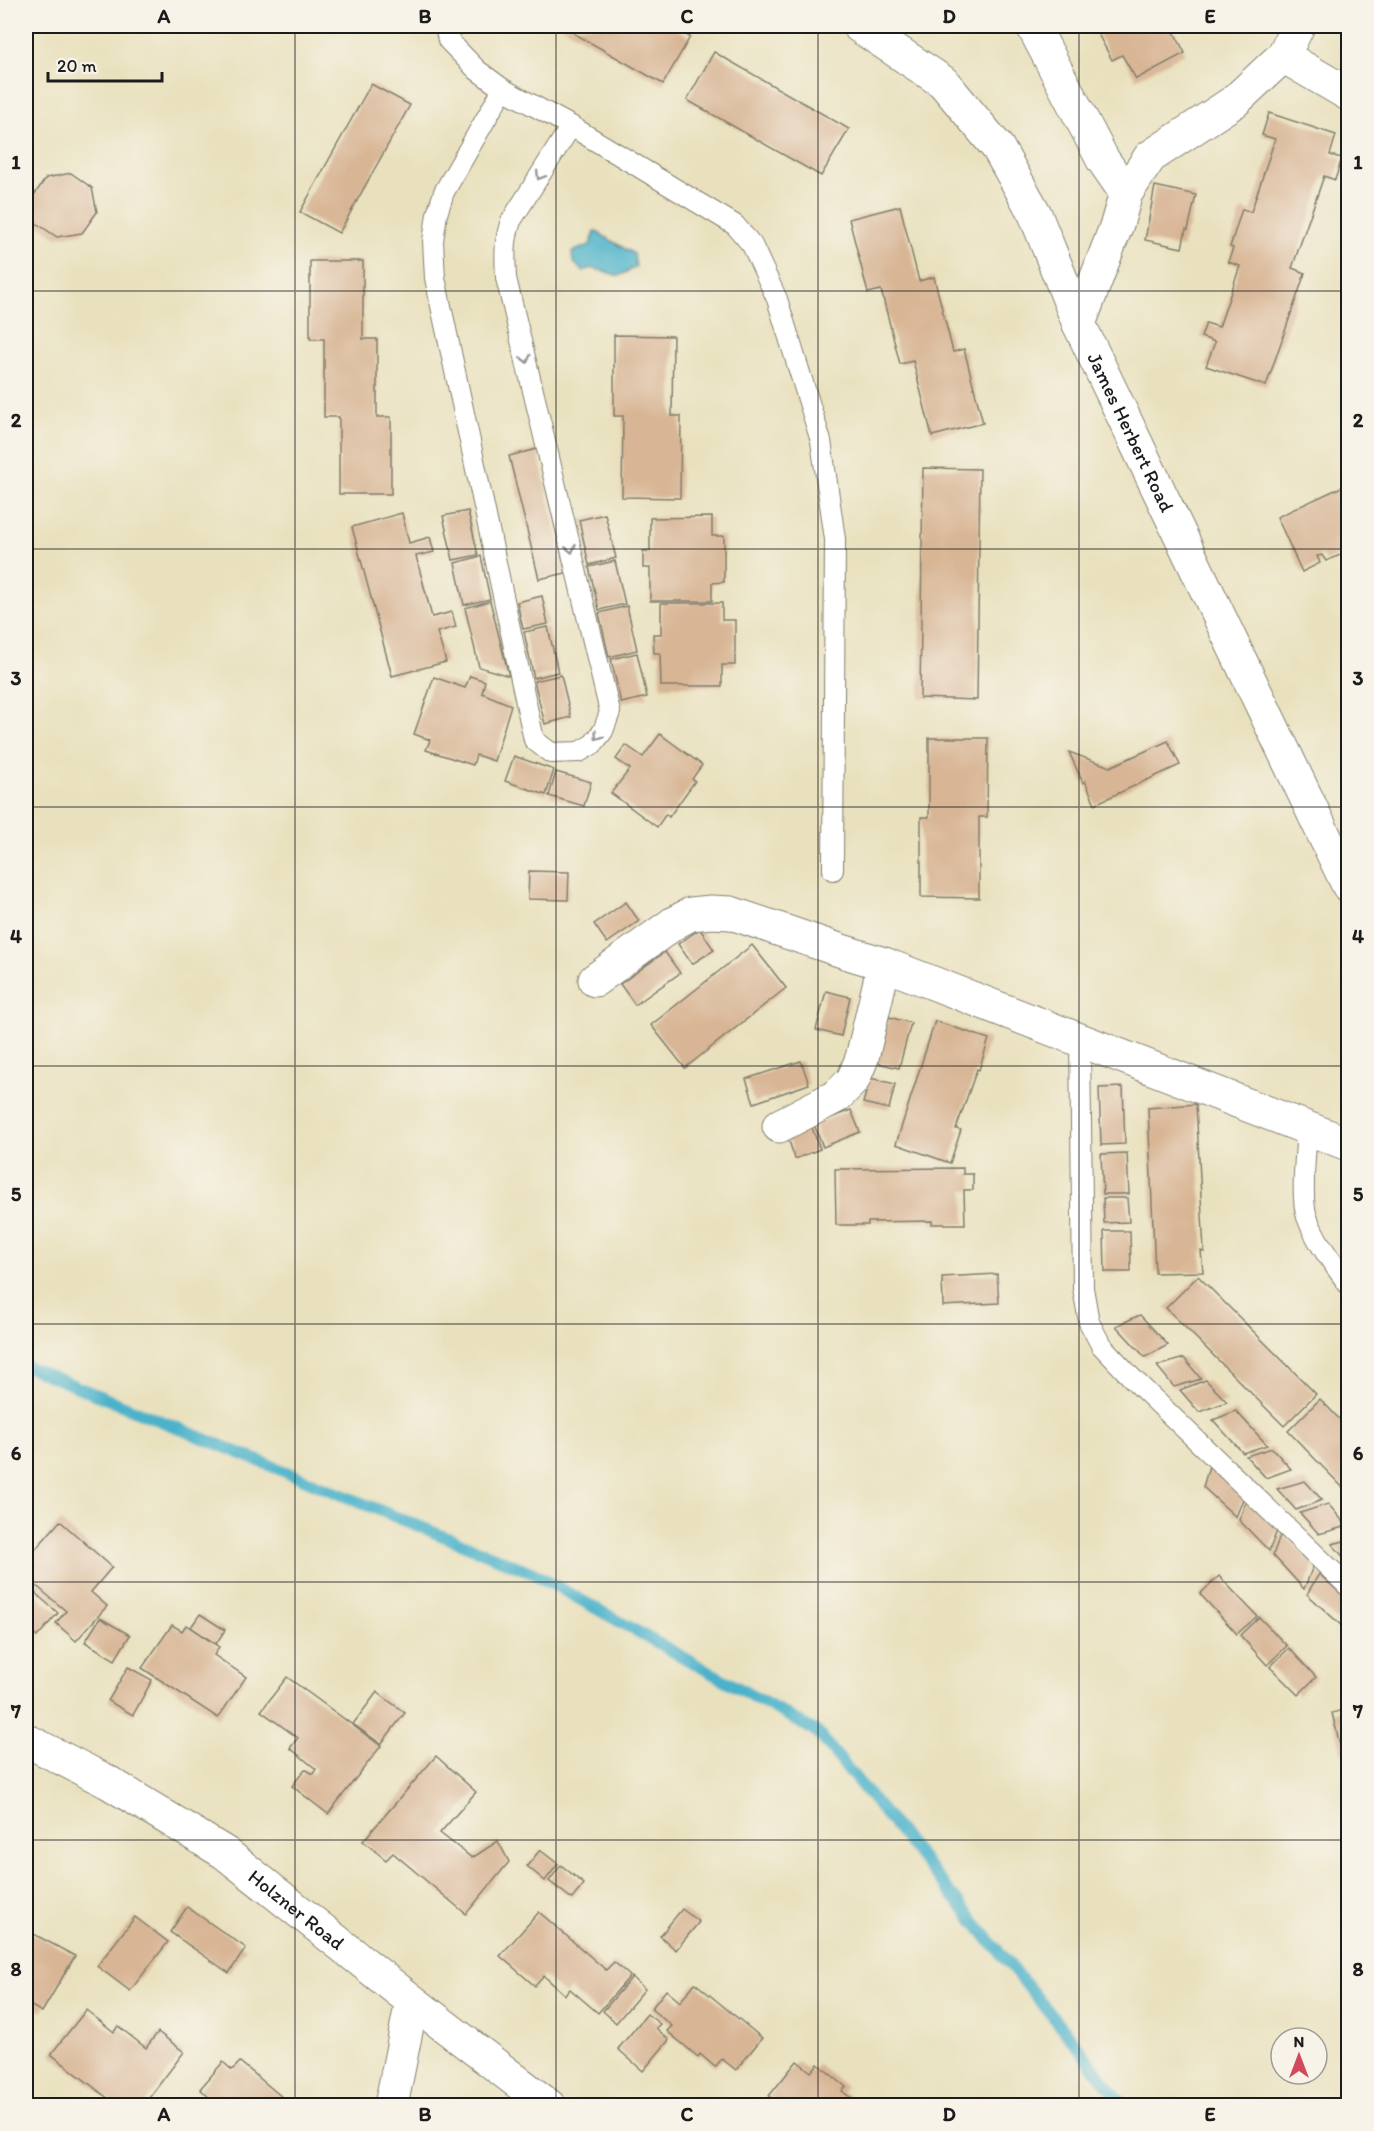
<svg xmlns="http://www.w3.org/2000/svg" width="1374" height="2131" font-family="Itim,sans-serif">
  <rect width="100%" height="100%" fill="#f7f3e8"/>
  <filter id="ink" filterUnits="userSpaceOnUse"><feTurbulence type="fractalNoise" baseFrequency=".0167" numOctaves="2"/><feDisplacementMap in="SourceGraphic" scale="12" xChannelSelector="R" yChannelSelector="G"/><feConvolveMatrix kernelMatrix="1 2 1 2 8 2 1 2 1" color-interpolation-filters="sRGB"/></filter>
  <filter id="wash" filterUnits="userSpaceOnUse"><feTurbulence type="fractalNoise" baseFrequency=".008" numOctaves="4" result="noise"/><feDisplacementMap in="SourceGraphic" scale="24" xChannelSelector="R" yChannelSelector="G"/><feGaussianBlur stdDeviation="1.35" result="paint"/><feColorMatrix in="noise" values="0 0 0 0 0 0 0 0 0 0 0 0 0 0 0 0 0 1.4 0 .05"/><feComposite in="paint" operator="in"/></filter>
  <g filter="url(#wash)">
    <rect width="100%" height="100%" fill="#e9e1be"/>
    <!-- water -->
    <polygon fill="#4bb2ca" stroke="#346773" stroke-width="1.5" points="595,231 634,254 636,267 619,276 592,268 583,271 573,262 572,252 590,245"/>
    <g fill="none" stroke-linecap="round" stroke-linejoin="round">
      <!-- stream -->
      <polyline stroke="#4bb2ca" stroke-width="12" points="26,1366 531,1572 817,1732 1074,2042 1124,2106"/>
    </g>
    <g id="blocks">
      <!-- building -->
      <g fill="#d8b594">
        <polygon points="561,26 671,26 690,37 663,84"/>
        <polygon points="1110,26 1181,26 1173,30 1185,53 1136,79 1122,55 1112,60 1098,34 1111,27"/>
        <polygon points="714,52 849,129 821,176 687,100"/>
        <polygon points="371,84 410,105 339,233 300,212"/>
        <polygon points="1269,113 1336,135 1330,155 1342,158 1335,180 1324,176 1292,268 1305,273 1266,386 1206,366 1215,342 1201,337 1206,323 1219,327 1240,266 1228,262 1233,248 1230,247 1242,209 1251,212 1275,139 1262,135"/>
        <polygon points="71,173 92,188 97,212 82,233 57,237 36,223 32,198 46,178"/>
        <polygon points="1155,186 1196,195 1188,230 1186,229 1182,248 1145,240"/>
        <polygon points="900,206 919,281 934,277 953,352 964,349 983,423 932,436 913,361 900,364 881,290 868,293 849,219"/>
        <polygon points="310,261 363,261 363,339 377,339 377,417 391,417 391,494 339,494 339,417 324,417 324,339 310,339"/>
        <polygon points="614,335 673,336 672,416 681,416 680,498 622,497 623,416 614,416"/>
        <polygon points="537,449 566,573 539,579 509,456"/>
        <polygon points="923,468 980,469 977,700 920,698"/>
        <polygon points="1348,484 1348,542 1341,546 1345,553 1326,561 1322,555 1317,556 1320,563 1302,572 1277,517"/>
        <polygon points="468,511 478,555 453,560 443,516"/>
        <polygon points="402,513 409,543 430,537 434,552 416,556 432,617 452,612 456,627 437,632 446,662 392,676 352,527"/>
        <polygon points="605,514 616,558 589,565 579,520"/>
        <polygon points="712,517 712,536 724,536 724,582 712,583 712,601 650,601 650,568 643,568 643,551 650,551 650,518"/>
        <polygon points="481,556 490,599 464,605 455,563"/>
        <polygon points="615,561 625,604 599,610 589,567"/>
        <polygon points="542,596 548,624 523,629 517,602"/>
        <polygon points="490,601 509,676 479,667 465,608"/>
        <polygon points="661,603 722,603 722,620 735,620 735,665 722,665 722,686 661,686 660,653 654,653 653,634 661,634"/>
        <polygon points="627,606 637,650 609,657 599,613"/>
        <polygon points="548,627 558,672 534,678 524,632"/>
        <polygon points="637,653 647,697 621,703 611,659"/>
        <polygon points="561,675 571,717 545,724 534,681"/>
        <polygon points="470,676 485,681 482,693 511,705 494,761 476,755 473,765 426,750 430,740 414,734 434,677 465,688"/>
        <polygon points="660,734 702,765 692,779 695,781 669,817 666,814 657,827 611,793 630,769 616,759 626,745 643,757"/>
        <polygon points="929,738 988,738 987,817 979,817 979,898 921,897 921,817 929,817"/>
        <polygon points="1168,741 1180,765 1095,804 1085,781 1083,783 1069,752 1110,767"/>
        <polygon points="514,756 554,770 546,795 505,781"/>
        <polygon points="556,772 591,782 584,806 549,796"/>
        <polygon points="529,871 569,872 568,900 528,899"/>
        <polygon points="626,902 639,921 607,943 594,924"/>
        <polygon points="700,929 714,950 692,964 678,944"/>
        <polygon points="752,945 786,988 685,1068 651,1025"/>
        <polygon points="665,952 680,973 635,1005 620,984"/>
        <polygon points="826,991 850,997 841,1036 816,1030"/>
        <polygon points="889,1017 911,1023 899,1068 877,1063"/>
        <polygon points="935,1021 989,1039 979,1070 977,1069 956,1129 961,1130 950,1163 896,1144"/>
        <polygon points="801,1061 809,1084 754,1103 746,1079"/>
        <polygon points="870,1078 895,1084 889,1109 863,1103"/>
        <polygon points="1123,1087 1125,1144 1101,1145 1099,1088"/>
        <polygon points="1196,1104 1204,1252 1201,1251 1203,1272 1155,1273 1148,1108"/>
        <polygon points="851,1110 860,1132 823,1147 814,1124"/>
        <polygon points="811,1125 820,1149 795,1159 787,1135"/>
        <polygon points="1127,1153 1129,1194 1103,1194 1101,1154"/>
        <polygon points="963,1168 963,1174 973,1174 973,1190 964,1190 965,1224 932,1224 932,1221 868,1222 868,1225 836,1225 835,1169"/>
        <polygon points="1103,1198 1127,1198 1129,1222 1104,1223"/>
        <polygon points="1104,1231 1130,1231 1131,1272 1105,1272"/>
        <polygon points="997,1274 999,1303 943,1306 942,1277"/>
        <polygon points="1198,1276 1316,1394 1284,1426 1166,1308"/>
        <polygon points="1140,1315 1168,1345 1145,1357 1116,1326"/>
        <polygon points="1184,1358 1201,1379 1174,1387 1157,1366"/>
        <polygon points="1206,1380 1227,1402 1199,1412 1180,1390"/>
        <polygon points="1320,1399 1348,1428 1348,1493 1288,1431"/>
        <polygon points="1236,1411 1267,1445 1243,1453 1213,1420"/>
        <polygon points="1272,1448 1291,1469 1266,1478 1246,1456"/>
        <polygon points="1211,1459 1245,1494 1236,1517 1203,1487"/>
        <polygon points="1305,1481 1322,1500 1296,1510 1277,1489"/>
        <polygon points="1247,1499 1278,1528 1269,1551 1239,1520"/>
        <polygon points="1328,1504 1347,1526 1319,1534 1300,1513"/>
        <polygon points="60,1521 112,1567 91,1592 107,1606 76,1641 56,1623 66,1611 26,1577 26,1560"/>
        <polygon points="1281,1533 1314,1564 1304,1589 1273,1555"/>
        <polygon points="1348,1540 1348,1562 1332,1544"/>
        <polygon points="1319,1574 1348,1600 1342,1626 1307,1594"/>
        <polygon points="1219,1576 1257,1616 1237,1634 1200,1594"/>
        <polygon points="26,1585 58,1613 37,1637 26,1627"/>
        <polygon points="200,1614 225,1630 216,1644 191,1627"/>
        <polygon points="1259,1617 1287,1646 1267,1665 1240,1635"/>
        <polygon points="100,1618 130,1635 115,1660 85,1642"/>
        <polygon points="172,1625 182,1631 186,1625 219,1647 214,1655 246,1677 218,1718 142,1668"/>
        <polygon points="1289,1648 1316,1677 1298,1695 1270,1667"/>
        <polygon points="128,1667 152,1680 133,1715 108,1701"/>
        <polygon points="287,1677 381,1746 328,1814 292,1786 305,1769 313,1774 316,1769 290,1748 298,1738 261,1711"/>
        <polygon points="377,1692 405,1713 381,1744 353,1724"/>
        <polygon points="1348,1709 1348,1751 1342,1753 1332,1713"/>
        <polygon points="436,1756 476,1792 440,1833 472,1858 498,1841 509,1862 466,1914 393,1853 386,1860 363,1841"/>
        <polygon points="540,1850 558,1864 545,1881 527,1866"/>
        <polygon points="561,1865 584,1884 572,1899 549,1881"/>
        <polygon points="187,1907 246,1948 229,1973 170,1932"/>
        <polygon points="682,1909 699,1922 676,1950 660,1936"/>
        <polygon points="539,1912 606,1970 614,1962 630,1976 598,2013 570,1989 565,1995 544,1976 535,1986 500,1956"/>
        <polygon points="135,1917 168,1942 130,1991 97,1966"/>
        <polygon points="26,1925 30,1928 28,1931 75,1956 42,2012 26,2003"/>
        <polygon points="632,1977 645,1989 616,2023 603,2011"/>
        <polygon points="695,1983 762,2038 736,2070 722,2059 715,2067 700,2054 698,2057 667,2031 672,2026 651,2009 666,1990 680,2002"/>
        <polygon points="86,2010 114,2032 118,2026 146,2048 158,2032 184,2052 143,2106 118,2106 51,2054"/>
        <polygon points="647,2014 660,2024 656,2028 669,2040 643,2071 618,2049"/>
        <polygon points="797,2061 811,2072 818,2064 846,2087 842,2091 861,2106 781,2106 769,2096"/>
        <polygon points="223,2062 232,2070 240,2062 282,2097 275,2106 219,2106 200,2089"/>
      </g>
    </g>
  </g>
  <g filter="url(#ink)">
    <use href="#blocks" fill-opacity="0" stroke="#827e6d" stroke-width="1.5"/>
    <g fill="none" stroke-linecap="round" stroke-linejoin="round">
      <!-- lane casing -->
      <g stroke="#827e6d" stroke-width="22">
        <g id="lane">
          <polyline points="445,26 448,40 477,70 503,89 571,126 735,225 752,245 777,299 821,441 835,539 833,870"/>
          <path d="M503 89 444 192 437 214 433 241 435 278 534 740 551 753 579 752 593 744 603 731 610 712 506 278C505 257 504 240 511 221L571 126"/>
          <polyline points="1080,1040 1083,1288 1089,1322 1101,1345 1132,1378 1348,1586"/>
          <path d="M1307 1129C1306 1150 1300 1198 1307 1217 1316 1242 1333 1263 1348 1284"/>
        </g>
      </g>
      <!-- street casing -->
      <g stroke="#827e6d" stroke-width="35">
        <g id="street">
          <path id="s1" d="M859 26 943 82 998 148 1035 214 1079 324 1348 885"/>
          <polyline points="1033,26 1103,160 1126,193"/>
          <polyline points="1283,56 1348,94"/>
          <polyline points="1079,324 1117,224 1126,193 1150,157 1235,101 1283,56 1298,26"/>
          <polyline points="595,980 674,923 691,914 711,912 731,913 845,952 884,964 1348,1144"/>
          <polyline points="779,1126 837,1096 853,1080 862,1058 884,964"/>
          <path id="s2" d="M26 1740 108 1782 225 1853 412 2001 549 2106"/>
          <polyline points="391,2106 412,2001"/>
        </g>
      </g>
      <!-- lane -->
      <use href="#lane" stroke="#fff" stroke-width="20"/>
      <!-- street -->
      <use href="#street" stroke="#fff" stroke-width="33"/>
    </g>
    <!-- one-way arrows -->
    <defs><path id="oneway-chevron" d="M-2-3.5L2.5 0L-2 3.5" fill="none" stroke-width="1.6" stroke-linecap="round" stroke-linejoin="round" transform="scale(1.5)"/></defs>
    <g stroke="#999">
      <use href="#oneway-chevron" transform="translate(540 176) rotate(122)"/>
      <use href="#oneway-chevron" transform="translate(526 359) rotate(77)"/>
      <use href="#oneway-chevron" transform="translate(571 549) rotate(77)"/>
      <use href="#oneway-chevron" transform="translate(598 736) rotate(126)"/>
    </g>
  </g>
  <!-- grid -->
  <path fill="none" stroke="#1c1c1c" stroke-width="1.5" stroke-opacity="0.55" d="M295 26V2106M556 26V2106M818 26V2106M1079 26V2106M26 291H1348M26 549H1348M26 807H1348M26 1066H1348M26 1324H1348M26 1582H1348M26 1840H1348"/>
  <g text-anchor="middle" stroke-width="5" stroke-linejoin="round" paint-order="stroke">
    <!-- street labels -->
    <g font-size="20" fill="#1c1c1c" stroke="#f7f3e8">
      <text dy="7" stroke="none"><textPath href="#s1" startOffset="501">James Herbert Road</textPath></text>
      <text dy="7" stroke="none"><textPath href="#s2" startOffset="320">Holzner Road</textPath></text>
    </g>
  </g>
  <!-- margin -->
  <rect width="1374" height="2131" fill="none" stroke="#f7f3e8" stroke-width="66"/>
  <!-- north arrow -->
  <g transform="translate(1299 2056)"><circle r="28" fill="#f7f3e8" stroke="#9f9d96" stroke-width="1.5"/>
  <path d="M0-4.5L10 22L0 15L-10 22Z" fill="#d1495b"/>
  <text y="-9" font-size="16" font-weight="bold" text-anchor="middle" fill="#1c1c1c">N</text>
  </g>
  <!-- scale -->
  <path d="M48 72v9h114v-9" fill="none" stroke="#1c1c1c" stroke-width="3"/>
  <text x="57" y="72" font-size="18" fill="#1c1c1c" stroke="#f7f3e8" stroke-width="4.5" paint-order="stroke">20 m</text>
  <rect x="33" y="33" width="1308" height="2065" fill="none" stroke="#1c1c1c" stroke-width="2"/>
  <g font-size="20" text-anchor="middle" font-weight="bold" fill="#1c1c1c">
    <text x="164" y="23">A</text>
    <text x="425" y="23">B</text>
    <text x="687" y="23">C</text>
    <text x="949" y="23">D</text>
    <text x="1210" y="23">E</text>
    <text x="16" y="169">1</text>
    <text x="1358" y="169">1</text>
    <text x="16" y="427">2</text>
    <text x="1358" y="427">2</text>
    <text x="16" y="685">3</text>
    <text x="1358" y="685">3</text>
    <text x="16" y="943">4</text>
    <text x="1358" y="943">4</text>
    <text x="16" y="1201">5</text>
    <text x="1358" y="1201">5</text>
    <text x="16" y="1460">6</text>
    <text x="1358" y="1460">6</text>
    <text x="16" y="1718">7</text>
    <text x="1358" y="1718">7</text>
    <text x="16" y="1976">8</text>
    <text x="1358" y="1976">8</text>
    <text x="164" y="2121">A</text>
    <text x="425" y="2121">B</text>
    <text x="687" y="2121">C</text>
    <text x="949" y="2121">D</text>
    <text x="1210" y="2121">E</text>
  </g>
</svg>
